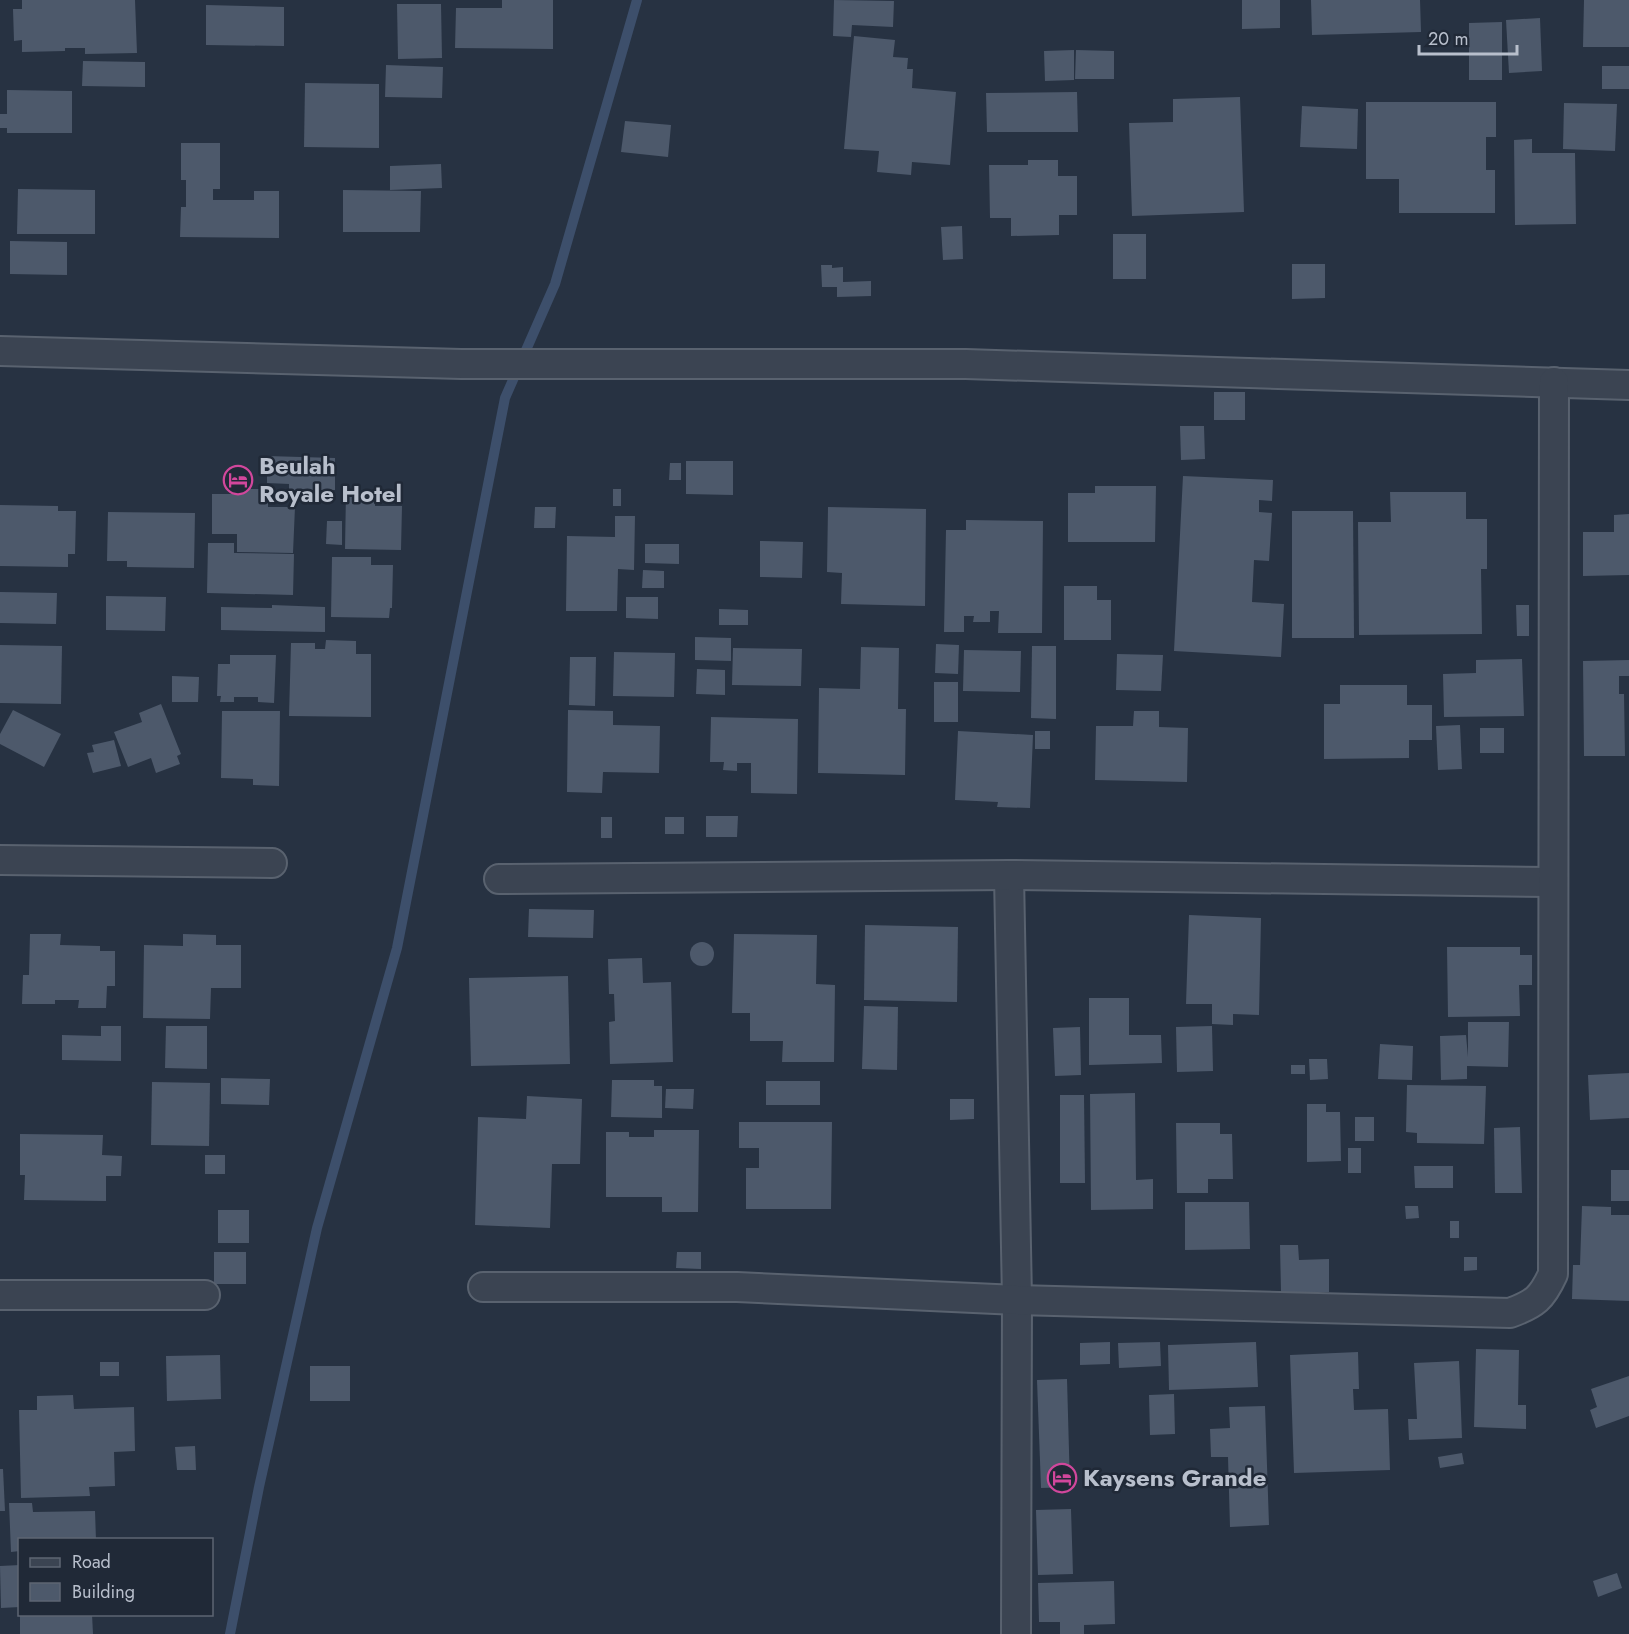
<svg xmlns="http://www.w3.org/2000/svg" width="1629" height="1634" font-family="Jost,sans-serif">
  <rect width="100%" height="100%" fill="#273242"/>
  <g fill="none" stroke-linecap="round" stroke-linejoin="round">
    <!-- stream -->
    <polyline stroke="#3d4f6b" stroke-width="10" points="230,1634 259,1487 317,1228 397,948 505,398 555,284 637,0"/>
  </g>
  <!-- building -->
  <g fill="#4d596b">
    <polygon points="22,0 135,0 137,53 85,54 85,48 65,48 65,51 22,52 22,40 14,41 13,9 22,9"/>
    <polygon points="502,0 553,0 553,49 455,48 456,8 502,8"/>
    <polygon points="834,0 894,1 893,27 852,25 851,37 833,36"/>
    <polygon points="1242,0 1280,0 1280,28 1242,29"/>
    <polygon points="1311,0 1420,0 1421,32 1312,35"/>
    <polygon points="1584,0 1629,0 1629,47 1583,47"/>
    <polygon points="397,4 441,4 442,58 398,59"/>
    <polygon points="206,5 284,7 284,46 206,45"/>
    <polygon points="1540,18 1542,71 1509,73 1506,20"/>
    <polygon points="1502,22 1502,80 1469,80 1469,23"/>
    <polygon points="854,36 895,40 893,57 908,58 907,69 913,69 912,88 956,92 950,165 912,162 911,175 877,172 879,151 844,149"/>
    <polygon points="1074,50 1074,80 1045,81 1044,51"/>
    <polygon points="1076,50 1114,51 1114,79 1075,79"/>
    <polygon points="83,61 145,62 145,87 82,86"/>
    <polygon points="386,65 443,67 442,98 385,97"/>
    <rect x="1602" y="66" width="27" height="23"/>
    <polygon points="305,83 379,84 379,148 304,147"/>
    <polygon points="7,90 72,91 72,133 7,133 7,128 0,128 0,114 7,114"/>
    <polygon points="1077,92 1078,132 987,132 986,93"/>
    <polygon points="1240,97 1244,212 1132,216 1129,123 1173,122 1173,99"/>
    <polygon points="1366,102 1496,102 1496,137 1486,137 1486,170 1495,170 1495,213 1399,213 1399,179 1366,179"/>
    <polygon points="1564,103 1617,104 1615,151 1563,149"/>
    <polygon points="1302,106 1358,109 1357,149 1300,147"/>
    <polygon points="625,121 671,125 668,157 621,152"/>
    <polygon points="1532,139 1532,153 1575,153 1576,224 1515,225 1514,140"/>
    <polygon points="181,143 220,143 220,189 213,189 213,200 254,200 254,191 279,191 279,238 180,237 181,207 186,207 186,180 181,180"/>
    <polygon points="1028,160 1058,160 1058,176 1077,176 1077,215 1059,215 1059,235 1011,236 1011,218 990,218 989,165 1028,165"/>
    <polygon points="441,164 442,188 390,190 390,166"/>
    <polygon points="18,189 95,190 95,234 17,234"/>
    <polygon points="343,190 421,191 420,232 343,232"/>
    <polygon points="962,226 963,259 943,260 941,227"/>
    <rect x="1113" y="234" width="33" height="45"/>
    <polygon points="10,241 67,242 67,275 10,274"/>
    <polygon points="1292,264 1325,264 1325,298 1292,299"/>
    <polygon points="821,265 832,265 832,268 843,267 843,282 871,281 871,296 837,297 837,287 822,287"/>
    <rect x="1214" y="392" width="31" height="28"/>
    <polygon points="1180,426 1204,426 1205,459 1181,460"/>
    <polygon points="267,456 335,458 335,490 289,490 289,484 267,483"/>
    <polygon points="686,461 733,461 733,495 686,494"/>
    <polygon points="670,463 681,463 681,480 669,480"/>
    <polygon points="1183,476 1273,480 1272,501 1259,500 1259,512 1272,513 1269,561 1254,560 1252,602 1284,604 1281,657 1174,651"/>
    <polygon points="1095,486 1156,486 1155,542 1068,542 1068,493 1095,493"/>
    <polygon points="232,489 268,489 268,507 295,507 293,553 237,552 237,534 212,534 212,494 232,494"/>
    <rect x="613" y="489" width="8" height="17"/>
    <polygon points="346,492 375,493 375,506 402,506 401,550 345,549"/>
    <polygon points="1390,492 1466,492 1466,519 1487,519 1487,569 1481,569 1482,634 1359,635 1358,522 1391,522"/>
    <polygon points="0,505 58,506 58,511 76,511 75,554 68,554 68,567 0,566"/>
    <polygon points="535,507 556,507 555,528 534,528"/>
    <polygon points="828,507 926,509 925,606 841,604 842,573 827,572"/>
    <polygon points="1292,511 1353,511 1354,638 1292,638"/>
    <polygon points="108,512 195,513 194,568 127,567 127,561 107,561"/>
    <polygon points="1629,514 1629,575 1583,576 1583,532 1614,532 1614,515"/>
    <polygon points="615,516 635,516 634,570 618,569 617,611 566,611 567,536 615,537"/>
    <polygon points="966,520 1043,521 1042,633 998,633 999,611 990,611 990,622 973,622 974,616 964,616 964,632 944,632 946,530 966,530"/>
    <polygon points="327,521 342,521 342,545 326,544"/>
    <polygon points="760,541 803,542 802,578 760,577"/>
    <polygon points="208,543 234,543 234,553 294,554 293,595 207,593"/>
    <polygon points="645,544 679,544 679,564 645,563"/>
    <polygon points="332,557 371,557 371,565 393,565 392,608 390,608 389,618 331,617"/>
    <polygon points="643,570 664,571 664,588 642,588"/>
    <polygon points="1064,586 1097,586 1097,600 1111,600 1111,640 1064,640"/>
    <polygon points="0,592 57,593 56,624 0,623"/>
    <polygon points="106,596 166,597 165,631 106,630"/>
    <polygon points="626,597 658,597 658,619 626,618"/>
    <polygon points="272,605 325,607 325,632 221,630 221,607 272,608"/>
    <polygon points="1516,605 1529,605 1529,636 1517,636"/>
    <polygon points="719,609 748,610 748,625 719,625"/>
    <polygon points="695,637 731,638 731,661 695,660"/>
    <polygon points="326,640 356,641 356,654 371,654 371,717 289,716 291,643 315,643 315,649 325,649"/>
    <polygon points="936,644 959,645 958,674 935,673"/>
    <polygon points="0,645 62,646 61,704 0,703"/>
    <polygon points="1032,646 1056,646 1056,719 1031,718"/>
    <polygon points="861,647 899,648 898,709 906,709 905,775 818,773 819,688 860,689"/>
    <polygon points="733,648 802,649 801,686 732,685"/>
    <polygon points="964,650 1021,651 1020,692 963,691"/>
    <polygon points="614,652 675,653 674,697 613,696"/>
    <polygon points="1117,654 1163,655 1161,691 1116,690"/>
    <polygon points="230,655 276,655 274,703 258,702 258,697 234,697 234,702 220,702 221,696 217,696 218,664 230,664"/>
    <polygon points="570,657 596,657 595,706 569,705"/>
    <polygon points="1522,659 1524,716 1444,717 1443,674 1476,673 1476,660"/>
    <polygon points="1629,660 1629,676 1619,676 1619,694 1624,694 1625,756 1584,756 1583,661"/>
    <polygon points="697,669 725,670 725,695 696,694"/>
    <polygon points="172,676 199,677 198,702 172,702"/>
    <rect x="934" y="682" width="24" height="40"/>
    <polygon points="1340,685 1407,685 1407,705 1432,705 1432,740 1409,740 1409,758 1324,759 1324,704 1340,704"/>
    <polygon points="161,704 181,754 177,756 180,764 156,773 151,758 128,767 114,732 142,722 139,713"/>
    <polygon points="13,710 61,734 44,767 0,744 0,734"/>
    <polygon points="568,710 613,711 613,725 660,726 659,773 603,772 602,793 567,792"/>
    <polygon points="222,711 280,711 279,786 253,785 253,779 221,778"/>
    <polygon points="1134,711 1159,711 1159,727 1188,728 1187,782 1095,780 1096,726 1133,726"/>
    <polygon points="711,717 798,719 797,794 751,793 751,763 737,763 737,771 723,770 724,762 710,762"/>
    <polygon points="1460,725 1462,769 1438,770 1436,726"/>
    <rect x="1480" y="728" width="24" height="25"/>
    <polygon points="958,731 1033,735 1030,808 997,807 998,802 955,800"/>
    <rect x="1035" y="731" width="15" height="18"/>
    <polygon points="114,740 121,766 93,773 87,753 94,752 92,745"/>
    <polygon points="706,816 738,816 737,837 706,837"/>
    <rect x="601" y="817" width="11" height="21"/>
    <rect x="665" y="817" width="19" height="17"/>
    <polygon points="529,909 594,910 593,938 528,937"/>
    <polygon points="1189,915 1261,918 1259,1015 1233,1014 1233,1025 1212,1024 1212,1004 1186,1004"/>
    <polygon points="865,925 958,927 957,1002 864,1000"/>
    <polygon points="30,934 61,934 60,945 100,946 100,951 115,951 115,986 107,986 106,1008 78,1008 79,1000 55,1000 55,1004 22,1004 23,975 29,975"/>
    <polygon points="183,934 216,935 216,945 241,945 241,988 211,988 210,1019 143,1018 144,945 183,946"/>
    <polygon points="734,934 817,935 816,984 835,985 834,1062 782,1062 783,1041 750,1041 750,1013 732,1013"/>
    <circle cx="702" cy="954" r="12"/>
    <polygon points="1447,947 1520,947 1520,955 1532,955 1532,985 1519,985 1520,1016 1448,1017"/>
    <polygon points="642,958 643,983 671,982 673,1062 610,1064 609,1022 615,1021 614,994 609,994 608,959"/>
    <polygon points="568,976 570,1064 471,1066 469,978"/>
    <polygon points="1089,998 1129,998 1129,1035 1161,1035 1162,1063 1089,1065"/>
    <polygon points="864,1006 898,1007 897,1070 862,1069"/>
    <polygon points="1468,1022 1509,1022 1508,1067 1467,1066 1467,1079 1441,1080 1440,1036 1466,1035 1468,1057"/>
    <polygon points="101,1026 121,1026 121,1061 62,1060 62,1035 101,1036"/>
    <polygon points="166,1026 207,1026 207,1069 165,1068"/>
    <polygon points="1212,1026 1213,1071 1177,1072 1176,1027"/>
    <polygon points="1080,1027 1081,1075 1055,1076 1053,1028"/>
    <polygon points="1380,1044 1413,1046 1412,1080 1378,1079"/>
    <polygon points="1309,1059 1327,1059 1328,1079 1310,1080"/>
    <rect x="1291" y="1065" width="14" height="9"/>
    <polygon points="1629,1073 1629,1118 1590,1120 1588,1075"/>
    <polygon points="221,1078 270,1079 269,1105 221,1104"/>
    <polygon points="612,1080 654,1080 654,1086 662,1086 662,1118 611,1117"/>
    <rect x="766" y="1081" width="54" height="24"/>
    <polygon points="152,1082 210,1083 209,1146 151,1145"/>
    <polygon points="1407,1085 1486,1086 1484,1144 1417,1143 1417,1133 1406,1132"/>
    <polygon points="666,1089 694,1089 693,1109 665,1108"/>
    <polygon points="1135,1093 1136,1180 1153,1179 1153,1209 1091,1210 1090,1094"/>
    <polygon points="1060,1095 1084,1095 1085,1183 1060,1183"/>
    <polygon points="527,1096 582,1099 580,1164 552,1164 550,1228 475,1225 478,1117 526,1119"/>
    <polygon points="950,1099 974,1099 974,1119 950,1120"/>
    <polygon points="1307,1104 1326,1104 1326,1112 1340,1112 1341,1161 1307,1162"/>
    <rect x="1355" y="1117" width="19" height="24"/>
    <polygon points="739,1122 832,1122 831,1209 746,1209 746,1168 759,1168 759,1148 739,1148"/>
    <polygon points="1176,1123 1220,1123 1220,1134 1232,1134 1233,1179 1208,1179 1208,1193 1177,1193"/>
    <polygon points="1520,1127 1522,1193 1495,1193 1494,1128"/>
    <polygon points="654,1130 699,1130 698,1212 662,1212 662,1197 606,1197 606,1132 629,1132 629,1137 654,1137"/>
    <polygon points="20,1134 103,1135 102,1155 122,1156 121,1176 106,1176 106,1201 24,1200 25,1175 20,1175"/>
    <rect x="1348" y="1148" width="13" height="25"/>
    <rect x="205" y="1155" width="20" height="19"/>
    <polygon points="1414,1166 1453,1166 1453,1188 1415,1188"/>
    <rect x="1611" y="1170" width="18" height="31"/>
    <polygon points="1185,1202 1249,1202 1250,1249 1185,1250"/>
    <polygon points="1405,1206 1418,1206 1419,1218 1406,1219"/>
    <polygon points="1582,1206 1611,1207 1611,1215 1629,1215 1629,1301 1572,1299 1573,1265 1580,1265"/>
    <rect x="218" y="1210" width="31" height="33"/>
    <rect x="1450" y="1221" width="9" height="17"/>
    <polygon points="1280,1245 1298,1245 1299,1260 1329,1259 1329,1292 1281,1292"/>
    <rect x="214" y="1252" width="32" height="32"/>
    <polygon points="677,1252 701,1252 701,1269 676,1268"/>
    <polygon points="1464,1257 1477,1257 1477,1270 1464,1271"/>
    <polygon points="1110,1342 1110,1364 1080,1365 1080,1343"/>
    <polygon points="1160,1342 1161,1366 1119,1368 1118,1343"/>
    <polygon points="1256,1342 1258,1387 1169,1390 1168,1345"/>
    <polygon points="1476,1349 1519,1350 1518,1405 1526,1405 1526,1429 1474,1427"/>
    <polygon points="1358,1352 1359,1389 1353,1389 1354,1410 1388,1409 1390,1470 1294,1473 1290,1355"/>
    <polygon points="220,1355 221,1399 167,1401 166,1356"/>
    <polygon points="1459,1361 1462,1438 1409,1440 1408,1419 1417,1419 1414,1363"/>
    <rect x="100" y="1362" width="19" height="14"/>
    <rect x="310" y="1366" width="40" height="35"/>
    <polygon points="1629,1376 1629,1416 1596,1428 1590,1410 1597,1407 1591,1389"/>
    <polygon points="1067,1379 1070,1487 1041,1488 1037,1380"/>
    <polygon points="1174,1394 1175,1434 1150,1435 1149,1395"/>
    <polygon points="73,1395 74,1409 134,1407 135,1451 114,1452 115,1486 89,1487 90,1496 21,1498 19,1410 37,1410 37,1396"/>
    <polygon points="1265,1406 1269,1525 1230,1527 1228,1457 1211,1457 1210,1429 1230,1428 1229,1407"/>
    <polygon points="195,1446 196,1470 177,1470 175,1447"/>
    <polygon points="1462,1453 1464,1464 1440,1468 1438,1457"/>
    <polygon points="0,1469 3,1469 5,1511 0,1511"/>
    <polygon points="9,1503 32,1503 33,1512 95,1511 96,1540 20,1540 20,1551 11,1552"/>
    <polygon points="1071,1509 1073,1574 1038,1575 1036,1510"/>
    <polygon points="20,1565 20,1607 1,1608 0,1566"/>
    <polygon points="1617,1573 1622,1588 1598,1597 1593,1581"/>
    <polygon points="1114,1581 1115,1624 1084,1625 1084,1634 1060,1634 1060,1622 1039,1622 1038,1583"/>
    <polygon points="20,1614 92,1614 93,1634 20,1634"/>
  </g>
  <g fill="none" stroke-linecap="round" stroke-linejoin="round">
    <!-- minor casing -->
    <g stroke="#59626f" stroke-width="32">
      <g id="minor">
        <polyline points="0,351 461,364 966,364 1629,385"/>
        <polyline points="0,860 272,863"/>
        <polyline points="1009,875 1017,1300 1016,1634"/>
        <polyline points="499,879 1009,875 1553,882"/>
        <path d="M483 1287H737L1017 1300 1510 1313C1535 1304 1542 1298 1553 1274L1554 382"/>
        <polyline points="0,1295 205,1295"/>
      </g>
    </g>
    <!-- minor -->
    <use href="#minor" stroke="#3b4452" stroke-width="28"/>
  </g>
  <!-- icons -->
  <defs>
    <g id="hotel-ring" transform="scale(1.5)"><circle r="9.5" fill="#202937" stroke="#d1479c" stroke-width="1.5"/><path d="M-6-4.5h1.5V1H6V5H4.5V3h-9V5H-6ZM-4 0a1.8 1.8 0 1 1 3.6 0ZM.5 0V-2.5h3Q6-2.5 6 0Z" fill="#d1479c"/></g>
  </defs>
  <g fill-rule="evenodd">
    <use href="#hotel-ring" x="238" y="480"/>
    <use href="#hotel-ring" x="1062" y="1478"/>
  </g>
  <g text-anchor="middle" stroke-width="5" stroke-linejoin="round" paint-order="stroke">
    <!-- poi labels -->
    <g font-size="24" font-weight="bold" fill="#b8bfcc" stroke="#202937" text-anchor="start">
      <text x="259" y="474">Beulah<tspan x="259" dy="28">Royale Hotel</tspan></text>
      <text x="1083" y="1486">Kaysens Grande</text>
    </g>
  </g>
  <!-- legend -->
  <rect x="18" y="1538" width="195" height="78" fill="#202937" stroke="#5d6573" stroke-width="1.5"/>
  <rect x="30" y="1558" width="30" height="9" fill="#3b4452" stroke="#5d6573" stroke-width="1.5"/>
  <text x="72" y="1568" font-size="18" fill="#b8bfcc">Road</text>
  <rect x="30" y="1583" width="30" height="18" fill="#4d596b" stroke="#5d6573" stroke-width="1.5"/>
  <text x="72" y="1598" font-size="18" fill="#b8bfcc">Building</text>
  <!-- scale -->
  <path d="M1419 45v9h98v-9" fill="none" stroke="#b8bfcc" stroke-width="3"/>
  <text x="1428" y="45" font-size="18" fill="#b8bfcc" stroke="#202937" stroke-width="4.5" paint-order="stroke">20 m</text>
</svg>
